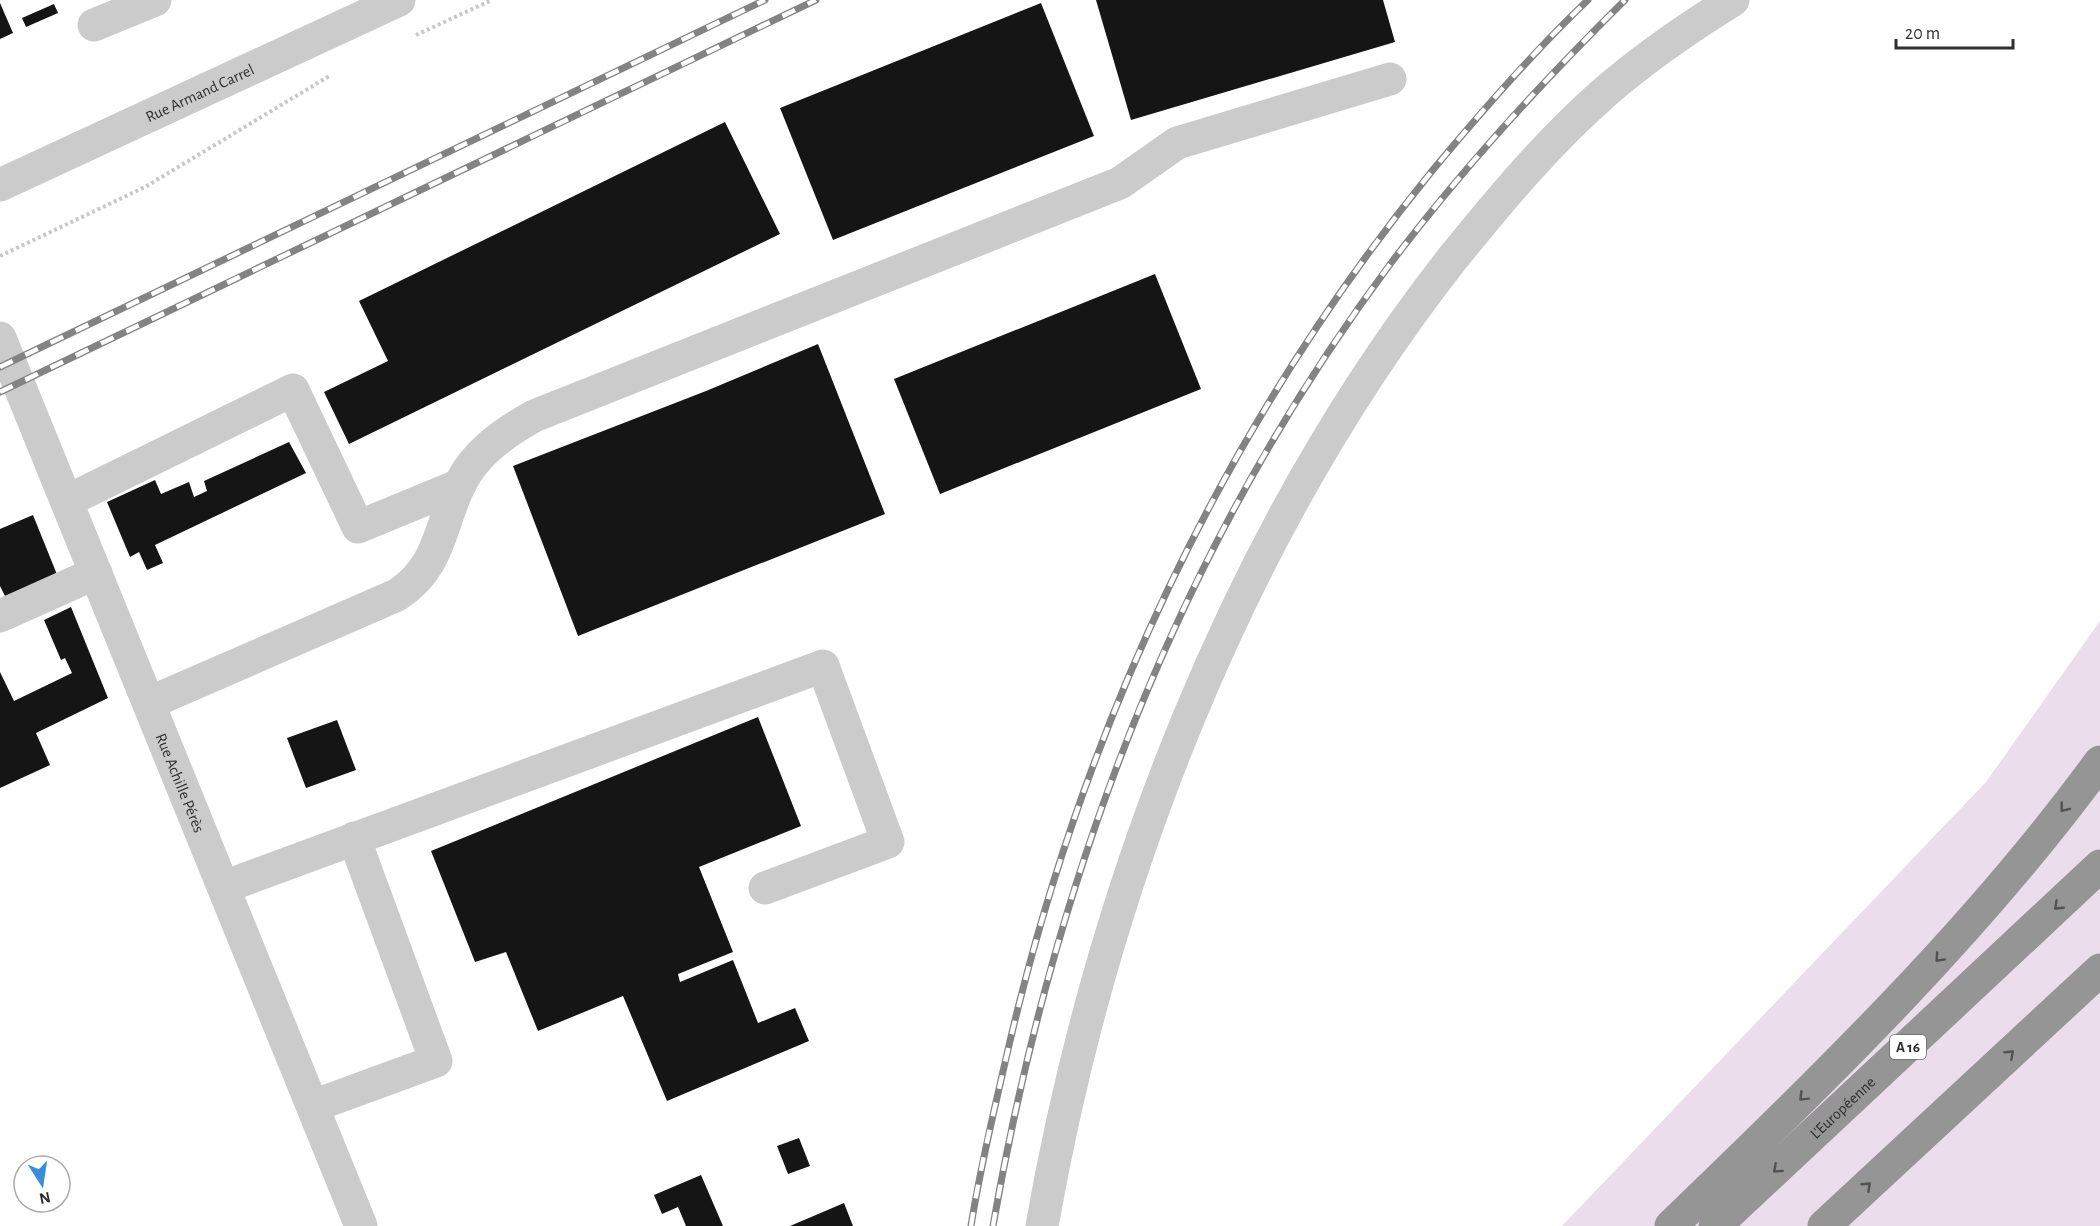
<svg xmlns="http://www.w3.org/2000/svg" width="2100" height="1226" font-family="'Alegreya Sans',sans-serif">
  <rect width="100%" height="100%" fill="#fff"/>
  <!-- green -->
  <polygon fill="#ebddeb" points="2100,621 2100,1226 1562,1226 1986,782"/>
  <!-- building -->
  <g fill="#151515">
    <polygon points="1096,0 1383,0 1395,42 1131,120"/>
    <polygon points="0,3 13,33 0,39"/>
    <polygon points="1041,3 1094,136 833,240 780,108"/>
    <polygon points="54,4 58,13 26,27 22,18"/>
    <polygon points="725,122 780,234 349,444 324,392 388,361 359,301"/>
    <polygon points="1155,274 1201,389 940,494 894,379"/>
    <polygon points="818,344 885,514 578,636 513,466 706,391"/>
    <polygon points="289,442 306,473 155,545 163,563 147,570 139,552 130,557 107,502 155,480 161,494 189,482 194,497 207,491 204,481"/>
    <polygon points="33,515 58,577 7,600 0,586 0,529"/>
    <polygon points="71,607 108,698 36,733 50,765 0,788 0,672 14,701 72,673 65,658 61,660 44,620"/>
    <polygon points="758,717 801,826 699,867 733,952 678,974 680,982 733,960 758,1023 795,1008 809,1041 667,1101 623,996 538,1031 506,952 475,962 431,851"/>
    <polygon points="337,720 356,770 306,788 287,738"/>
    <polygon points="799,1138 810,1166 788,1174 777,1146"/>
    <polygon points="701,1175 723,1226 686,1226 678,1207 662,1214 654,1195"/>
    <polygon points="844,1203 853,1226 790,1226"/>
  </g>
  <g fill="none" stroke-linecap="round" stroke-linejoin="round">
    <!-- path -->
    <g stroke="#c8c8c8" stroke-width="4" stroke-dasharray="3 3" stroke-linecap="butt">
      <polyline points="416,35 492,0"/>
      <polyline points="0,256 145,187 331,75"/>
    </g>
    <!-- minor -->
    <g stroke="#cbcbcb" stroke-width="33">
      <polyline points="94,25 155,0"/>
      <path id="s1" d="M0 185 399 0"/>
      <path id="s2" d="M0 338 361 1226"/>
      <polyline points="67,501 293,390 358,527 460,485"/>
      <polyline points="0,616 96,573"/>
      <path d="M149 703 397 595C441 566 439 527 460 484 475 453 504 433 534 416L1120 183 1177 143 1390 79"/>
      <polyline points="224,887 823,666 888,842 765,888"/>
      <polyline points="313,1106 436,1061 354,838"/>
      <path d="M1042 1226C1102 885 1237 533 1452 259 1499 201 1547 143 1604 93 1644 58 1688 28 1733 0"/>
    </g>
    <!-- highway -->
    <g stroke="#959595" stroke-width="33">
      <path d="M1671 1226C1823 1079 1975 933 2100 762"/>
      <path id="s3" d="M1715 1226 2100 866"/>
      <polyline points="1824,1226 2100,970"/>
    </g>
    <!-- rail casing -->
    <g stroke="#838383" stroke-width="7">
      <g id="rail">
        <polyline points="0,367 765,0"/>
        <polyline points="0,392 816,0"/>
        <path d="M971 1226C980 1168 994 1111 1007 1054 1081 731 1222 429 1432 171 1481 112 1532 53 1588 0"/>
        <path d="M993 1226C1054 877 1177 549 1391 263 1462 169 1541 83 1625 0"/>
      </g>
    </g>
    <!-- rail -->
    <use href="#rail" stroke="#fff" stroke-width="4.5" stroke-dasharray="14" stroke-linecap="butt"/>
  </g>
  <!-- one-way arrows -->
  <defs><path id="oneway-chevron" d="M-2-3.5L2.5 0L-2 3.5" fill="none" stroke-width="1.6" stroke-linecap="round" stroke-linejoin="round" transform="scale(1.5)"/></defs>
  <g stroke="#525252">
    <use href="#oneway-chevron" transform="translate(2064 808) rotate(128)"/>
    <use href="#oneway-chevron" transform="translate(2058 906) rotate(137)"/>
    <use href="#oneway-chevron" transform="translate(1939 958) rotate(133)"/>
    <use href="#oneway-chevron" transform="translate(2010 1054) rotate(-43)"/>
    <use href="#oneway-chevron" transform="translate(1803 1097) rotate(135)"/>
    <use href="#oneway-chevron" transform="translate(1777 1169) rotate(138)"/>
    <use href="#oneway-chevron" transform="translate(1867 1186) rotate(-43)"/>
  </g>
  <g text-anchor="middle" stroke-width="6" stroke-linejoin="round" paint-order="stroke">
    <!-- shield labels -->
    <rect fill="#fff" stroke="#6d6d6d" stroke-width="1.5" x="1890" y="1035" width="36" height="24" rx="4.5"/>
    <g font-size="15" font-weight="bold" fill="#2e2e2e">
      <text x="1908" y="1052">A 16</text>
    </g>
    <!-- street labels -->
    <g font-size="16" fill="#2e2e2e" stroke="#fff">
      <text dy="6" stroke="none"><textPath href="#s1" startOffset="220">Rue Armand Carrel</textPath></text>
      <text dy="6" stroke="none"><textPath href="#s2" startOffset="480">Rue Achille Pérès</textPath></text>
      <text dy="6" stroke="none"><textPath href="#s3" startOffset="174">L'Européenne</textPath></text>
    </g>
  </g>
  <!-- north arrow -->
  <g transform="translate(42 1184) rotate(168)"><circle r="28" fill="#ffffff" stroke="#ababab" stroke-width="1.5"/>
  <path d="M0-4.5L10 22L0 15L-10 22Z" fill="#3a8ddb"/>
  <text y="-9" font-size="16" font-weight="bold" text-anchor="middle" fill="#2e2e2e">N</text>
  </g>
  <!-- scale -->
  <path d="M1896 39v9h117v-9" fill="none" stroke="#2e2e2e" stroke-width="3"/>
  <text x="1905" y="39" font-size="18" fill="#2e2e2e" stroke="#ffffff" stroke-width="4.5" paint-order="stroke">20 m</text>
</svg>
